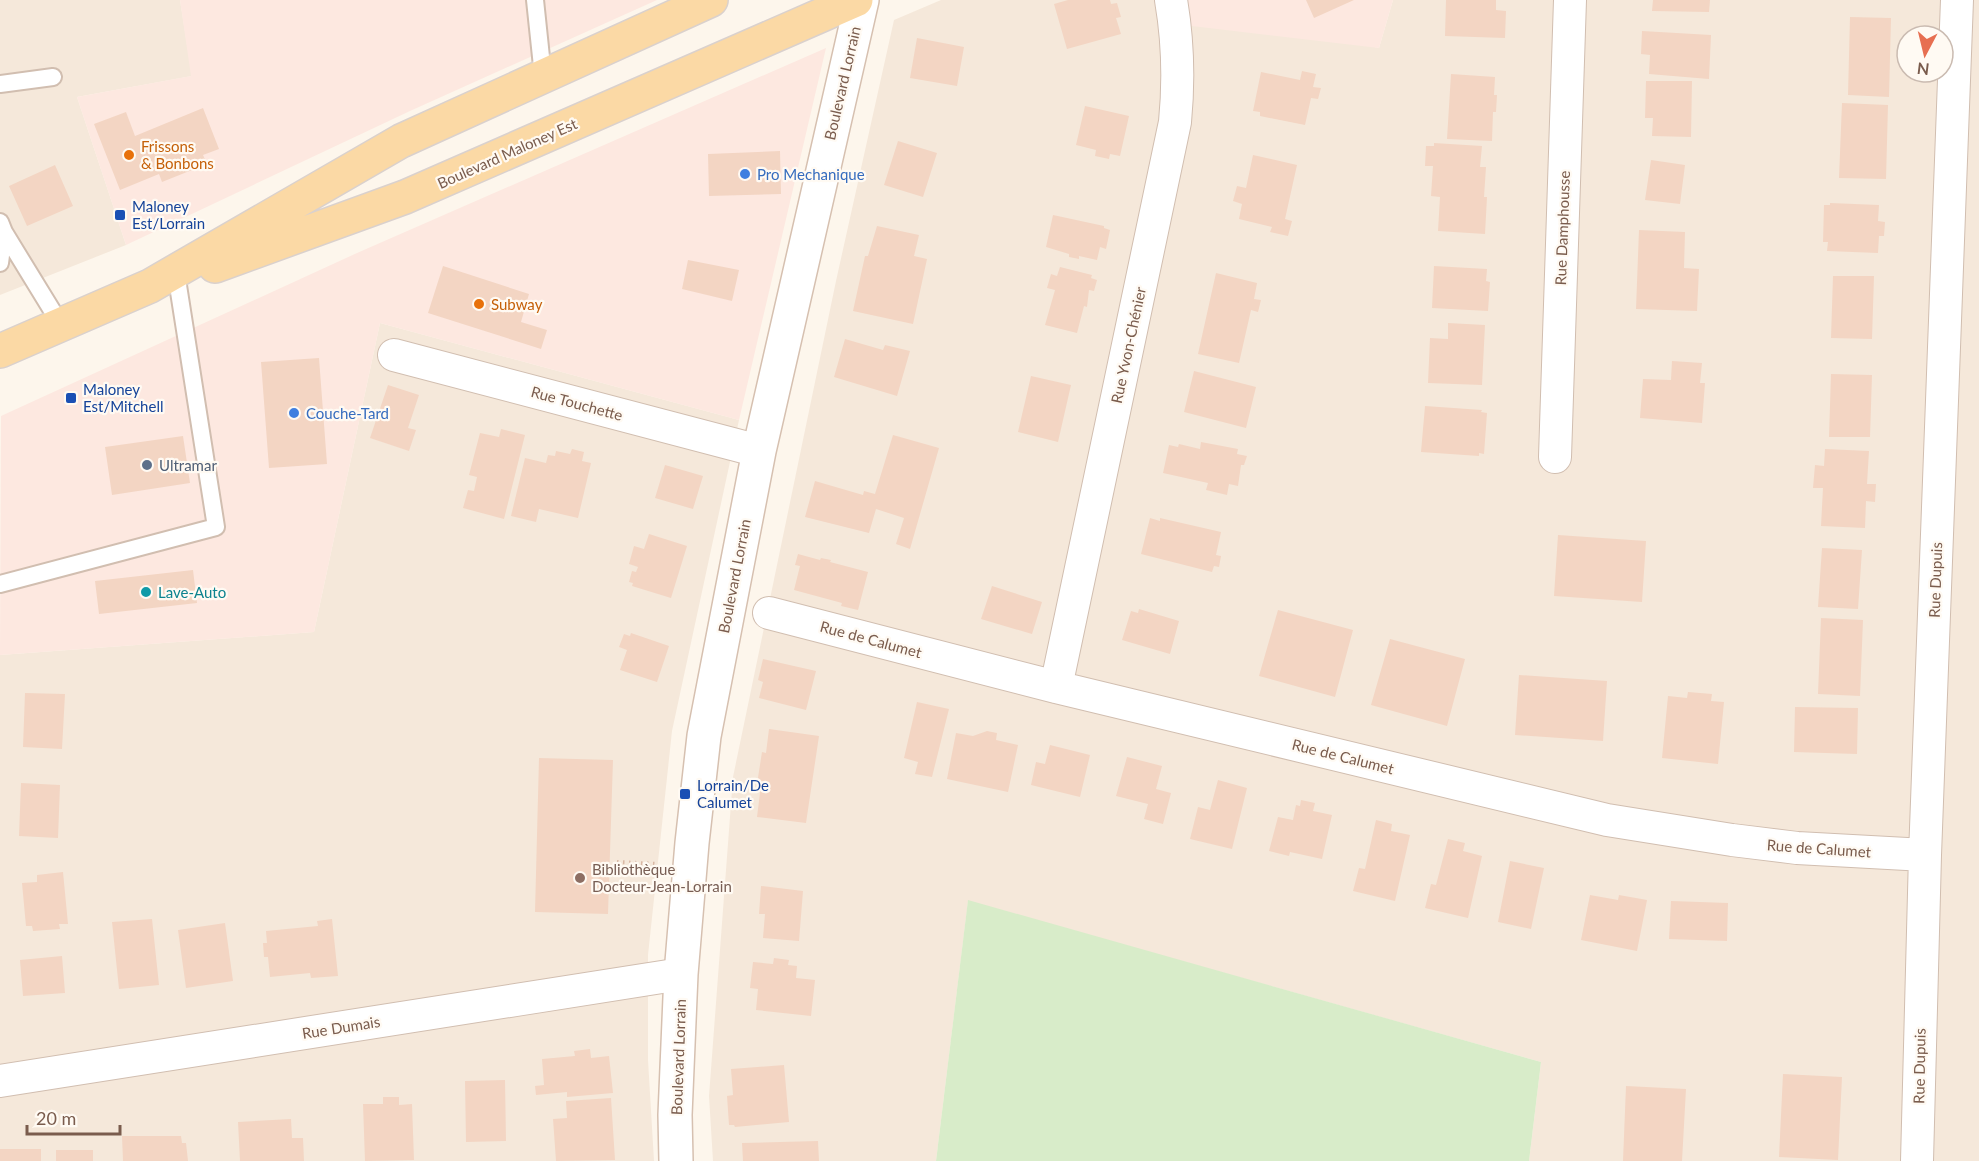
<svg xmlns="http://www.w3.org/2000/svg" width="1979" height="1161" viewBox="0 0 1979 1161" font-family="Lato,sans-serif">
	<style>
		.residential { fill: #f5e8da; fill-rule: evenodd }
		.commercial { fill: #fde8e0 }
		.green { fill: #d8ecc9 }
		.building { fill: #f3d5c3 }
		.lines { fill: none; stroke-linecap: round; stroke-linejoin: round }
		.lane-casing { stroke: #d1beb0; stroke-width: 20 }
		.street-casing { stroke: #d1beb0; stroke-width: 34 }
		.secondary-casing { stroke: #d6c0b0; stroke-width: 36 }
		.primary-casing { stroke: #dad1cd; stroke-width: 36 }
		.path { stroke: #d9b8a5; stroke-width: 4; stroke-dasharray: 1.5 4.5; stroke-linecap: butt }
		.lane { stroke: #fff; stroke-width: 16 }
		.street { stroke: #fff; stroke-width: 32 }
		.secondary { stroke: #fff; stroke-width: 33 }
		.primary { stroke: #fbd9a5; stroke-width: 33 }
		.food-dot { fill: #e8710a; stroke: #fffaf3; stroke-width: 2 }
		.shop-dot { fill: #3f7fe0; stroke: #fffaf3; stroke-width: 2 }
		.transit-dot { fill: #1a4fb4; stroke: #fffaf3; stroke-width: 2 }
		.service-dot { fill: #5c6f8a; stroke: #fffaf3; stroke-width: 2 }
		.culture-dot { fill: #0f9aa8; stroke: #fffaf3; stroke-width: 2 }
		.education-dot { fill: #8d6e63; stroke: #fffaf3; stroke-width: 2 }
		.labels { text-anchor: middle; dominant-baseline: central; stroke-width: 4.5; stroke-linejoin: round; paint-order: stroke }
		.street-label { font-size: 15px; fill: #7a5c4d; stroke: #fffaf3 }
		.food-label { font-size: 15px; fill: #c56008; stroke: #fffaf3; text-anchor: start }
		.shop-label { font-size: 15px; fill: #366cbe; stroke: #fffaf3; text-anchor: start }
		.transit-label { font-size: 15px; fill: #164399; stroke: #fffaf3; text-anchor: start }
		.service-label { font-size: 15px; fill: #4e5e75; stroke: #fffaf3; text-anchor: start }
		.culture-label { font-size: 15px; fill: #0d838f; stroke: #fffaf3; text-anchor: start }
		.education-label { font-size: 15px; fill: #785e54; stroke: #fffaf3; text-anchor: start }
	</style>
	<rect width="100%" height="100%" fill="#fdf6ec"/>
	<path class="residential" d="M 0,0 L 180,0 L 192,76 L 77,97 L 126,245 L 0,295 Z
		M 941,0 L 1169,0 L 1379,48 L 1393,0 L 1979,0 L 1979,1161 L 1529,1161 L 1541,1062 L 968,901 L 936,1161 L 713,1161 L 709,1096 L 733,777 L 836,281 L 894,20 ZM 1907,36 L 1943,36 L 1943,72 L 1907,72 Z
		M 380,323 L 739,420 L 672,731 L 648,955 L 648,1060 L 654,1161 L 0,1161 L 0,655 L 314,632 Z"/>
	<path class="commercial" d="M 180,0 L 657,0 L 410,111 L 126,245 L 77,97 L 191,76 Z
		M 1169,0 L 1393,0 L 1379,48 L 1175,24 Z
		M 826,48 L 739,420 L 380,323 L 314,632 L 0,655 L 1,416 L 357,253 Z"/>
	<path class="green" d="M 968,900 L 1541,1062 L 1529,1161 L 936,1161 Z"/>
	<path class="building" d="M 1068,0 L 1110,0 L 1111,4 L 1117,3 L 1121,17 L 1116,18 L 1121,34 L 1067,49 L 1054,4 Z
		M 1306,0 L 1354,0 L 1314,18 Z
		M 1446,0 L 1496,0 L 1496,10 L 1506,11 L 1505,38 L 1445,36 Z
		M 1653,0 L 1710,0 L 1709,12 L 1652,11 Z
		M 1850,17 L 1891,18 L 1889,97 L 1848,95 Z
		M 1642,31 L 1711,35 L 1709,79 L 1649,74 L 1650,55 L 1641,54 Z
		M 917,38 L 964,47 L 957,86 L 910,78 Z
		M 1302,71 L 1316,74 L 1313,87 L 1321,88 L 1318,99 L 1311,98 L 1305,125 L 1260,116 L 1260,112 L 1253,111 L 1261,72 L 1300,80 Z
		M 1451,74 L 1495,77 L 1494,95 L 1497,95 L 1496,112 L 1493,112 L 1492,141 L 1447,139 Z
		M 1646,81 L 1692,81 L 1691,137 L 1652,136 L 1653,118 L 1645,118 Z
		M 1842,103 L 1888,105 L 1886,179 L 1839,178 Z
		M 1085,106 L 1129,116 L 1120,156 L 1110,154 L 1109,159 L 1095,156 L 1096,150 L 1076,145 Z
		M 203,108 L 219,149 L 203,155 L 207,164 L 162,182 L 159,174 L 120,190 L 94,124 L 126,112 L 135,136 Z
		M 898,141 L 937,153 L 923,197 L 884,185 Z
		M 1434,143 L 1482,146 L 1480,167 L 1486,167 L 1484,197 L 1487,197 L 1485,234 L 1438,231 L 1440,197 L 1431,196 L 1433,166 L 1425,166 L 1426,146 L 1434,146 Z
		M 780,151 L 781,194 L 709,196 L 708,154 Z
		M 1253,155 L 1297,165 L 1285,219 L 1292,221 L 1288,236 L 1270,232 L 1272,227 L 1239,219 L 1242,204 L 1233,201 L 1237,186 L 1246,188 Z
		M 1651,160 L 1685,165 L 1680,204 L 1645,200 Z
		M 55,165 L 73,206 L 27,226 L 9,186 Z
		M 1830,203 L 1879,205 L 1878,221 L 1885,222 L 1884,236 L 1879,236 L 1878,253 L 1827,251 L 1828,242 L 1823,242 L 1824,205 L 1830,205 Z
		M 1053,215 L 1104,226 L 1104,228 L 1110,230 L 1106,249 L 1100,247 L 1097,260 L 1079,256 L 1079,259 L 1069,257 L 1069,254 L 1046,247 Z
		M 877,226 L 919,235 L 914,256 L 927,259 L 913,324 L 853,311 L 865,256 L 868,256 Z
		M 1639,230 L 1685,232 L 1684,268 L 1699,269 L 1697,311 L 1636,309 Z
		M 688,260 L 739,270 L 732,301 L 682,289 Z
		M 443,266 L 529,294 L 521,322 L 547,330 L 541,349 L 428,313 Z
		M 1434,266 L 1487,269 L 1486,281 L 1490,282 L 1488,311 L 1432,308 Z
		M 1060,267 L 1092,275 L 1091,278 L 1097,280 L 1094,291 L 1089,290 L 1087,307 L 1084,306 L 1077,333 L 1045,325 L 1055,290 L 1047,288 L 1051,274 L 1057,276 Z
		M 1216,273 L 1257,283 L 1254,299 L 1261,300 L 1258,312 L 1251,310 L 1239,363 L 1198,354 Z
		M 1833,276 L 1874,276 L 1872,339 L 1831,338 Z
		M 1448,323 L 1485,325 L 1482,385 L 1428,383 L 1430,338 L 1448,339 Z
		M 845,339 L 883,350 L 885,345 L 910,351 L 897,396 L 834,377 Z
		M 319,358 L 327,464 L 269,468 L 261,362 Z
		M 1672,361 L 1702,363 L 1700,383 L 1705,383 L 1702,423 L 1640,418 L 1643,379 L 1671,380 Z
		M 1194,371 L 1256,387 L 1246,428 L 1184,412 Z
		M 1831,374 L 1872,375 L 1870,437 L 1829,437 Z
		M 1031,376 L 1071,385 L 1058,442 L 1018,432 Z
		M 388,385 L 419,395 L 408,428 L 416,430 L 409,451 L 370,438 Z
		M 1425,406 L 1482,410 L 1481,412 L 1487,413 L 1484,454 L 1479,453 L 1479,456 L 1421,452 Z
		M 501,429 L 525,435 L 504,519 L 463,508 L 468,490 L 474,491 L 477,477 L 469,475 L 480,433 L 499,437 Z
		M 893,435 L 939,448 L 910,549 L 896,544 L 904,518 L 876,509 L 869,533 L 805,517 L 815,481 L 863,495 L 864,491 L 875,494 Z
		M 183,436 L 190,483 L 112,495 L 105,447 Z
		M 1201,442 L 1238,449 L 1237,454 L 1247,456 L 1244,465 L 1241,465 L 1238,486 L 1229,484 L 1227,495 L 1206,490 L 1208,483 L 1163,473 L 1169,445 L 1178,447 L 1179,444 L 1200,449 Z
		M 572,449 L 584,452 L 582,461 L 591,463 L 578,518 L 539,509 L 536,522 L 511,516 L 525,458 L 546,463 L 548,455 L 555,456 L 556,451 L 570,454 Z
		M 1825,449 L 1869,451 L 1867,484 L 1876,484 L 1875,502 L 1866,501 L 1865,528 L 1821,526 L 1823,488 L 1813,488 L 1815,465 L 1824,466 Z
		M 665,465 L 703,476 L 693,509 L 655,498 Z
		M 1150,518 L 1160,521 L 1160,518 L 1221,532 L 1216,555 L 1221,556 L 1219,567 L 1214,566 L 1212,572 L 1141,554 Z
		M 649,534 L 687,546 L 671,598 L 632,586 L 633,583 L 629,582 L 632,571 L 636,572 L 638,567 L 629,564 L 634,546 L 644,549 Z
		M 1558,535 L 1646,541 L 1642,602 L 1554,596 Z
		M 1822,548 L 1862,550 L 1858,609 L 1818,607 Z
		M 798,554 L 820,560 L 821,558 L 831,560 L 830,562 L 868,572 L 858,610 L 841,606 L 842,603 L 794,590 L 800,566 L 795,565 Z
		M 193,570 L 197,603 L 99,614 L 95,581 Z
		M 992,586 L 1042,602 L 1032,634 L 981,619 Z
		M 1139,609 L 1179,621 L 1170,654 L 1122,640 L 1131,611 L 1138,613 Z
		M 1278,610 L 1353,630 L 1335,697 L 1259,676 Z
		M 1821,618 L 1863,620 L 1860,696 L 1818,694 Z
		M 631,633 L 669,646 L 657,682 L 620,670 L 627,650 L 619,647 L 624,634 L 630,636 Z
		M 1390,639 L 1465,659 L 1447,726 L 1371,705 Z
		M 763,659 L 816,671 L 806,710 L 759,698 L 763,682 L 758,680 Z
		M 1519,675 L 1607,681 L 1603,741 L 1515,735 Z
		M 1688,692 L 1712,694 L 1711,701 L 1724,702 L 1718,764 L 1662,758 L 1668,696 L 1687,698 Z
		M 25,693 L 65,694 L 62,749 L 23,747 Z
		M 917,702 L 949,709 L 932,777 L 915,774 L 918,762 L 904,758 Z
		M 1795,707 L 1858,708 L 1857,754 L 1794,752 Z
		M 769,729 L 819,736 L 806,823 L 757,817 L 761,785 L 757,784 L 762,752 L 766,753 Z
		M 987,731 L 997,733 L 996,740 L 1018,745 L 1008,792 L 947,779 L 956,733 L 973,736 Z
		M 1050,745 L 1090,755 L 1080,797 L 1031,785 L 1036,762 L 1045,764 Z
		M 1127,757 L 1162,766 L 1156,789 L 1171,793 L 1163,824 L 1144,819 L 1148,804 L 1116,796 Z
		M 539,758 L 613,760 L 608,914 L 535,912 Z
		M 1218,780 L 1247,788 L 1232,849 L 1190,839 L 1198,807 L 1210,810 Z
		M 21,783 L 60,785 L 58,838 L 19,836 Z
		M 1301,800 L 1315,803 L 1313,811 L 1332,815 L 1322,859 L 1290,852 L 1289,856 L 1269,851 L 1278,817 L 1293,820 L 1296,805 L 1300,806 Z
		M 1376,820 L 1392,824 L 1391,831 L 1410,835 L 1395,901 L 1353,891 L 1359,868 L 1365,869 Z
		M 1448,839 L 1465,843 L 1463,851 L 1482,856 L 1468,918 L 1425,908 L 1431,884 L 1436,885 Z
		M 1510,861 L 1544,868 L 1531,929 L 1498,922 Z
		M 63,872 L 68,924 L 59,924 L 60,929 L 33,931 L 32,926 L 26,926 L 22,883 L 37,882 L 37,875 Z
		M 761,886 L 803,891 L 799,941 L 763,938 L 765,914 L 759,914 Z
		M 1590,895 L 1618,900 L 1619,895 L 1647,900 L 1637,951 L 1581,940 Z
		M 1671,901 L 1728,903 L 1727,941 L 1669,939 Z
		M 152,919 L 159,985 L 119,989 L 112,922 Z
		M 332,919 L 338,976 L 311,978 L 310,973 L 270,977 L 268,957 L 264,957 L 263,943 L 267,943 L 266,931 L 318,926 L 317,921 Z
		M 225,923 L 233,981 L 186,988 L 178,930 Z
		M 62,956 L 65,993 L 23,996 L 20,960 Z
		M 774,958 L 789,960 L 788,965 L 797,966 L 796,978 L 815,980 L 811,1016 L 756,1010 L 758,989 L 750,988 L 753,962 L 773,964 Z
		M 590,1049 L 591,1058 L 609,1056 L 613,1093 L 567,1097 L 567,1092 L 536,1095 L 535,1086 L 544,1085 L 542,1059 L 575,1056 L 574,1051 Z
		M 784,1065 L 789,1122 L 735,1127 L 734,1125 L 729,1125 L 727,1096 L 733,1095 L 731,1069 Z
		M 1783,1074 L 1842,1077 L 1838,1160 L 1779,1157 Z
		M 505,1080 L 506,1141 L 466,1142 L 465,1081 Z
		M 1626,1086 L 1686,1089 L 1682,1161 L 1623,1161 Z
		M 383,1097 L 399,1097 L 399,1105 L 412,1104 L 414,1160 L 365,1161 L 363,1104 L 383,1104 Z
		M 611,1098 L 615,1160 L 556,1161 L 553,1119 L 567,1118 L 566,1101 Z
		M 291,1119 L 292,1138 L 303,1138 L 304,1161 L 240,1161 L 238,1122 Z
		M 122,1136 L 181,1136 L 182,1143 L 186,1143 L 188,1161 L 123,1161 Z
		M 818,1141 L 819,1161 L 743,1161 L 742,1143 Z
		M 0,1149 L 41,1149 L 41,1161 L 0,1161 Z
		M 56,1150 L 93,1150 L 93,1161 L 56,1161 Z"/>
	<g class="lines">
		<g class="lane-casing">
			<path id="lane" d="M 535,0 L 543,76
				M 0,84 L 53,77
				M 0,222 L 4,232 L 61,325
				M 0,263 L 4,232
				M 0,584 L 216,527 L 177,279"/>
		</g>
		<g class="street-casing">
			<path id="street" d="M 394,355 L 759,451
				M 1555,457 L 1570,0
				M 769,613 L 1056,687 L 1607,820 L 1732,840 L 1797,848 L 1925,855
				M 1056,687 L 1175,122 C 1179,81 1178,41 1171,0
				M 0,1081 L 681,974
				M 1917,1161 L 1925,855 L 1957,0"/>
		</g>
		<g class="secondary-casing">
			<path id="secondary" d="M 676,1161 L 675,1115 L 681,974 L 692,843 L 704,736 L 759,451 L 862,0"/>
		</g>
		<g class="primary-casing">
			<path id="primary" d="M 215,266 L 405,197 L 856,0
				M 0,351 L 150,286 L 401,141 L 711,0"/>
		</g>
		<path class="path" d="M 617,862 L 659,864"/>
		<use href="#lane" class="lane"/>
		<use href="#street" class="street"/>
		<use href="#secondary" class="secondary"/>
		<use href="#primary" class="primary"/>
	</g>
	<g class="food-dot">
		<circle cx="129" cy="155" r="6"/>
		<circle cx="479" cy="304" r="6"/>
	</g>
	<g class="shop-dot">
		<circle cx="745" cy="174" r="6"/>
		<circle cx="294" cy="413" r="6"/>
	</g>
	<g class="transit-dot">
		<rect x="114" y="209" width="12" height="12" rx="3"/>
		<rect x="65" y="392" width="12" height="12" rx="3"/>
		<rect x="679" y="788" width="12" height="12" rx="3"/>
	</g>
	<circle class="service-dot" cx="147" cy="465" r="6"/>
	<circle class="culture-dot" cx="146" cy="592" r="6"/>
	<circle class="education-dot" cx="580" cy="878" r="6"/>
	<g class="labels">
		<g class="street-label">
			<text transform="translate(842 83) rotate(-77)">Boulevard Lorrain</text>
			<text transform="translate(507 153) rotate(-24)">Boulevard Maloney Est</text>
			<text transform="translate(1562 228) rotate(-88)">Rue Damphousse</text>
			<text transform="translate(1128 345) rotate(-78)">Rue Yvon-Chénier</text>
			<text transform="translate(577 403) rotate(15)">Rue Touchette</text>
			<text transform="translate(734 576) rotate(-79)">Boulevard Lorrain</text>
			<text transform="translate(1935 580) rotate(-88)">Rue Dupuis</text>
			<text transform="translate(871 639) rotate(15)">Rue de Calumet</text>
			<text transform="translate(1343 756) rotate(14)">Rue de Calumet</text>
			<text transform="translate(1819 848) rotate(4)">Rue de Calumet</text>
			<text transform="translate(341 1027) rotate(-9)">Rue Dumais</text>
			<text transform="translate(678 1057) rotate(-88)">Boulevard Lorrain</text>
			<text transform="translate(1919 1066) rotate(-89)">Rue Dupuis</text>
		</g>
		<g class="food-label">
			<text x="141" y="146">Frissons<tspan x="141" dy="17">&amp; Bonbons</tspan></text>
			<text x="491" y="304">Subway</text>
		</g>
		<g class="shop-label">
			<text x="757" y="174">Pro Mechanique</text>
			<text x="306" y="413">Couche-Tard</text>
		</g>
		<g class="transit-label">
			<text x="132" y="206">Maloney<tspan x="132" dy="17">Est/Lorrain</tspan></text>
			<text x="83" y="389">Maloney<tspan x="83" dy="17">Est/Mitchell</tspan></text>
			<text x="697" y="785">Lorrain/De<tspan x="697" dy="17">Calumet</tspan></text>
		</g>
		<g class="service-label">
			<text x="159" y="465">Ultramar</text>
		</g>
		<g class="culture-label">
			<text x="158" y="592">Lave-Auto</text>
		</g>
		<g class="education-label">
			<text x="592" y="869">Bibliothèque<tspan x="592" dy="17">Docteur-Jean-Lorrain</tspan></text>
		</g>
	</g>
	<g transform="translate(1925 54) rotate(187)"><circle r="28" fill="#fffaf3" stroke="#cabbb1" stroke-width="1.5"/>
	<path d="M0-4.5L10 22L0 15L-10 22Z" fill="#e76f51"/>
	<text y="-9" font-size="16" font-weight="bold" text-anchor="middle" fill="#7a5c4d">N</text>
	</g>
	<path d="M27 1125v9h93v-9" fill="none" stroke="#7a5c4d" stroke-width="3"/>
	<text x="36" y="1125" font-size="18" fill="#7a5c4d" stroke="#fffaf3" stroke-width="4.5" paint-order="stroke">20 m</text>
</svg>
